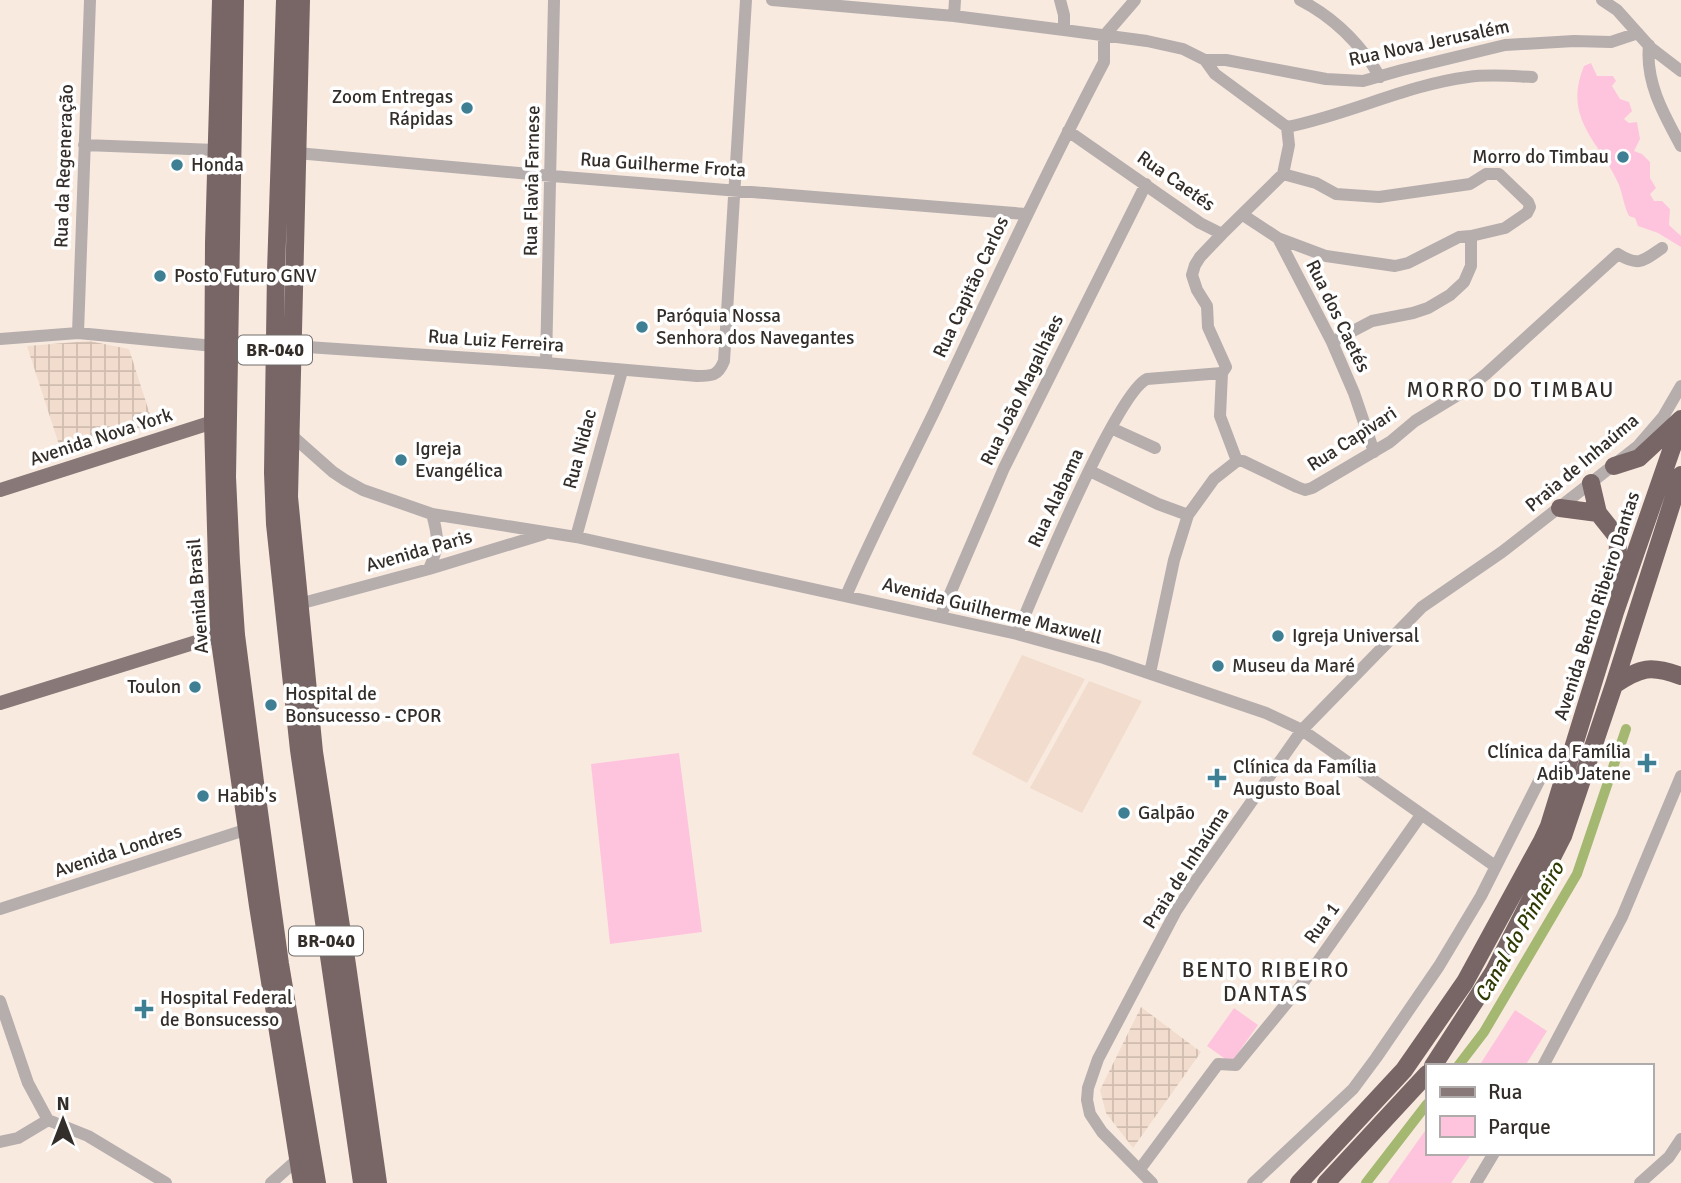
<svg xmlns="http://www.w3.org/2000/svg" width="1681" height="1183" viewBox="0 0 1681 1183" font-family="Signika,sans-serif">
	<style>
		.built { fill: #f2dccd }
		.industrial { fill: url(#industrial-grid) }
		.green { fill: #fec4dd }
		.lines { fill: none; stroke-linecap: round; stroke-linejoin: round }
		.canal { stroke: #a4b871; stroke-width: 10 }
		.minor { stroke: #b6aead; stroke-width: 12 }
		.major { stroke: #887978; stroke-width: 14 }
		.highway { stroke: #776665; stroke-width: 18 }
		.poi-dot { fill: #3f7f93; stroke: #fff; stroke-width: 2.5 }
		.labels { text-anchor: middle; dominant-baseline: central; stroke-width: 7; stroke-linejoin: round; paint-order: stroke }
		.shield { fill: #fff; stroke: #716d6a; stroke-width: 2 }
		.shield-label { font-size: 18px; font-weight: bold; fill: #342e2a }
		.street-label { font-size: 19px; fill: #342e2a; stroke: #fff }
		.poi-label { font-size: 19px; fill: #342e2a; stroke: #fff; text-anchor: start }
		.neighbourhood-label { font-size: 21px; letter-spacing: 2px; fill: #342e2a; stroke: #fff }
		.water-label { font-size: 21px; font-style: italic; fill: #2e3a02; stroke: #fff }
	</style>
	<defs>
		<pattern id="industrial-grid" width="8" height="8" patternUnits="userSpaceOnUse" patternTransform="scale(1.75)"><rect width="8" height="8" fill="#f2dccd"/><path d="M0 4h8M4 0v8" fill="none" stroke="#d0bdb0"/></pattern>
	</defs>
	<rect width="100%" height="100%" fill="#f9eae0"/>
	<path class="built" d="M 1022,655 L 1085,679 L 1027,783 L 972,754 Z
		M 1089,681 L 1142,701 L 1082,813 L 1030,788 Z"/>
	<path class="industrial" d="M 89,341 L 129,349 L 153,424 L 62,454 L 27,346 Z
		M 1141,1007 L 1201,1052 L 1133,1148 L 1106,1113 L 1100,1090 Z"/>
	<path class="green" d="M 1591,63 L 1597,76 L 1613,76 L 1616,81 L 1612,86 L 1620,99 L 1629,102 L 1632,111 L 1624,119 L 1629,123 L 1637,122 L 1640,139 L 1634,151 L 1642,154 L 1650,162 L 1650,178 L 1656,188 L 1650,194 L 1654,201 L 1662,201 L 1670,209 L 1669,225 L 1681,236 L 1681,247 L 1658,233 L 1638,226 L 1635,218 L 1629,216 C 1624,206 1623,196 1619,185 C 1600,141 1562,120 1584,66 Z
		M 679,753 L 702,932 L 610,944 L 591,764 Z
		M 1234,1008 L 1258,1025 L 1231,1063 L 1207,1046 Z
		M 1515,1010 L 1547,1031 L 1525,1066 L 1479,1066 Z
		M 1427,1128 L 1427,1153 L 1472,1153 L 1451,1183 L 1388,1183 Z"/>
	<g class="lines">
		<path class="canal" d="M 1458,1066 L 1484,1032 L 1577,874 L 1626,729
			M 1366,1183 L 1427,1104"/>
		<path class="minor" d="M 772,0 L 954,16 L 1064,30 L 1147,41 L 1183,49 L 1205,60 L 1226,60 L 1326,79 L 1363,81 L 1402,70 L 1505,45 L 1574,41 L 1611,42 L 1638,33
			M 1060,0 L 1064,15 L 1064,30
			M 1300,0 C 1335,18 1360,43 1380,77
			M 1602,0 L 1617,10 L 1651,48 L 1681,71
			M 954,16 L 955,0
			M 1649,45 C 1645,82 1664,115 1681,146
			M 1205,60 L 1215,74 L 1287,127
			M 1287,127 C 1348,115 1406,85 1468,77 C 1489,74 1511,76 1532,77
			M 1068,131 L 1200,223 L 1222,234 L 1283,174 L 1289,145 L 1287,127
			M 84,145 L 216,150
			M 297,153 L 552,176 L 1026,214
			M 1243,215 L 1278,238 L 1332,342 L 1354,393 L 1374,452
			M 1222,234 L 1200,257 L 1195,265 L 1192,275 L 1197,290 L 1207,306 L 1208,327 L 1226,367 L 1222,373 L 1220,416 L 1237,461
			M 1278,238 L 1326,256 L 1395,266 L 1408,263 L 1459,237 L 1471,236 L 1505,228 L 1527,213 L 1530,207 L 1528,202 L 1499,174 L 1486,174 L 1470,184 L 1379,197 L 1336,194 L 1316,183 L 1283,174
			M 78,333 L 90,0
			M 0,339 L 78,333 L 214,346
			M 1332,342 L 1372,321 L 1413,313 L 1428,308 L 1450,295 L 1464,282 L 1471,266 L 1471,236
			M 292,346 L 546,363 L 697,376 C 712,376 718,376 724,361 L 746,0
			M 546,363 L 554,0
			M 1111,428 L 1155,448
			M 289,433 L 333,472 L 345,480 L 363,490 L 432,514 L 576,537 L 1017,634 L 1104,658 L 1266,713 L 1302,730 L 1495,866
			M 1090,471 L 1158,504 L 1188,515
			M 576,537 L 622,371
			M 429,569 C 439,547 439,538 432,514
			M 846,596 C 873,533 905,472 935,410 C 990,293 1044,176 1104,62 L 1104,36 L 1135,0
			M 299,604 L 429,569 L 544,534
			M 940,617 L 1004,468 L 1146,184
			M 1017,634 C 1034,593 1116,393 1147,379 L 1222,373
			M 1150,673 L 1174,560 L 1188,515 L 1214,479 L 1237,461 L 1243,461 L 1297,487 L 1305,490 L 1312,488 L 1390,442 L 1415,421 L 1466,390 L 1486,374 L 1618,254 C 1639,267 1643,261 1662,248
			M 0,909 L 248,829
			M 0,1001 L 28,1083 L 48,1120
			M 1543,1066 L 1622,917 L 1681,776
			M 48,1120 L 88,1136 L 166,1183
			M 0,1142 L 18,1138 L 48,1120
			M 1140,1169 L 1218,1064 L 1236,1065 L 1300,987 L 1421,815
			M 271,1183 L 298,1159
			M 1152,1183 L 1102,1132 L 1090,1114 L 1087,1100 L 1088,1088 L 1098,1059 L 1176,911 L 1195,882 L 1302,730 L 1422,607 L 1502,552 L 1638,446 L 1663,417 L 1681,386
			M 1253,1183 L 1353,1089 L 1376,1058 L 1439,966 L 1481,896 L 1542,775
			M 1476,1183 L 1494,1153
			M 1640,1183 L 1669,1157 L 1681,1139"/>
		<path class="major" d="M 0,490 L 213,422
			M 0,703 L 219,635"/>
		<path class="highway" d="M 221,0 L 214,243 L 213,422 L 219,635 L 258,906 L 302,1183
			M 235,0 L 227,477 L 231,562 L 236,635 L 256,790 L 280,964 L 317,1183
			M 285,0 L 276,271 L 273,473 L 275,524 L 299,750 L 362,1183
			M 301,0 L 289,497 L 314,752 L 347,965 L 378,1183
			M 1614,466 L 1639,458 L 1681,419
			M 1591,483 L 1598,513 L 1618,538 L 1617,588
			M 1560,508 L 1598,513
			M 1614,685 C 1641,667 1651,665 1681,676
			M 1433,1066 L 1493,973 L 1563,836 L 1614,685 L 1681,475
			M 1299,1183 L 1404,1070 L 1465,982 L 1542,841 L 1549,826 L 1615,612 L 1681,422
			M 1326,1183 L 1427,1074"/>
	</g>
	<g class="poi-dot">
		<circle cx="467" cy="108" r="7"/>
		<circle cx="1623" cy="157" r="7"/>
		<circle cx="177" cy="165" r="7"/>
		<circle cx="160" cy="276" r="7"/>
		<circle cx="642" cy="327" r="7"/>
		<circle cx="401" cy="460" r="7"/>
		<circle cx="1278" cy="636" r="7"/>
		<circle cx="1218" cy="666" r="7"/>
		<circle cx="195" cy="687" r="7"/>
		<circle cx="271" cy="705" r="7"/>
		<path d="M1643.5 752.5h7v7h7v7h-7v7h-7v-7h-7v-7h7z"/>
		<path d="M1213.5 767.5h7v7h7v7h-7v7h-7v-7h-7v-7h7z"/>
		<circle cx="203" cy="796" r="7"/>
		<circle cx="1124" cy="813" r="7"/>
		<path d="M140.5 998.5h7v7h7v7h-7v7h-7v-7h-7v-7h7z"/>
	</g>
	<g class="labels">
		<g class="shield">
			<rect x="238" y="335.5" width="74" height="29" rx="5"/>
			<rect x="289" y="926.5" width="74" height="29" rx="5"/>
		</g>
		<g class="shield-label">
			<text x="275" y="350">BR-040</text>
			<text x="326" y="941">BR-040</text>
		</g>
		<g class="street-label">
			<text transform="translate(1429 43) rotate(-12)">Rua Nova Jerusalém</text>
			<text transform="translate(663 165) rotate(4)">Rua Guilherme Frota</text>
			<text transform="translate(64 166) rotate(-88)">Rua da Regeneração</text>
			<text transform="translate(532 181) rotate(-89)">Rua Flavia Farnese</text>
			<text transform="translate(1176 181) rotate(35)">Rua Caetés</text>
			<text transform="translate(971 287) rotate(-65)">Rua Capitão Carlos</text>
			<text transform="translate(1338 316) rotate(64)">Rua dos Caetés</text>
			<text transform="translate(496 341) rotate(4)">Rua Luiz Ferreira</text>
			<text transform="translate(1022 390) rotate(-64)">Rua João Magalhães</text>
			<text transform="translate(101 437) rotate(-18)">Avenida Nova York</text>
			<text transform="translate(1352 439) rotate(-33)">Rua Capivari</text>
			<text transform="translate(580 449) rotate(-75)">Rua Nidac</text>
			<text transform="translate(1582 463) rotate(-40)">Praia de Inhaúma</text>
			<text transform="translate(1056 498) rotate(-65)">Rua Alabama</text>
			<text transform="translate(419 551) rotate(-16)">Avenida Paris</text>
			<text transform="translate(198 596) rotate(-94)">Avenida Brasil</text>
			<text transform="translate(1597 606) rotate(-72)">Avenida Bento Ribeiro Dantas</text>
			<text transform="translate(992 611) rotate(14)">Avenida Guilherme Maxwell</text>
			<text transform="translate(118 851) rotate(-18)">Avenida Londres</text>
			<text transform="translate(1186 868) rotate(-57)">Praia de Inhaúma</text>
			<text transform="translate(1322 923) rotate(-54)">Rua 1</text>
		</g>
		<g class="poi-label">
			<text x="453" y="97" text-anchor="end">Zoom Entregas<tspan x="453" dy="22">Rápidas</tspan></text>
			<text x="1609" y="157" text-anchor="end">Morro do Timbau</text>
			<text x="191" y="165">Honda</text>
			<text x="174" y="276">Posto Futuro GNV</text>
			<text x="656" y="316">Paróquia Nossa<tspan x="656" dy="22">Senhora dos Navegantes</tspan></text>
			<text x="415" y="449">Igreja<tspan x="415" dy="22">Evangélica</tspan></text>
			<text x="1292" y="636">Igreja Universal</text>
			<text x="1232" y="666">Museu da Maré</text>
			<text x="181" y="687" text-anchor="end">Toulon</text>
			<text x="285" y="694">Hospital de<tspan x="285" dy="22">Bonsucesso - CPOR</tspan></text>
			<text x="1631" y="752" text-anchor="end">Clínica da Família<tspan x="1631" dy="22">Adib Jatene</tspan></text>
			<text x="1233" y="767">Clínica da Família<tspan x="1233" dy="22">Augusto Boal</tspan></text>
			<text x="217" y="796">Habib's</text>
			<text x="1138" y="813">Galpão</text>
			<text x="160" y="998">Hospital Federal<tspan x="160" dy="22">de Bonsucesso</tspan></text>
		</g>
		<g class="neighbourhood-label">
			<text x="1511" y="390">MORRO DO TIMBAU</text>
			<text x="1266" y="970">BENTO RIBEIRO<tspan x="1266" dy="24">DANTAS</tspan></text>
		</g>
		<g class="water-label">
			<text transform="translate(1519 932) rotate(-60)">Canal do Pinheiro</text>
		</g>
	</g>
	<rect x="1426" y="1064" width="228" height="91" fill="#ffffff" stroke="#aeabaa" stroke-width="2"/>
	<rect x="1440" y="1087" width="35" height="10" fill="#887978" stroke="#aeabaa" stroke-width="2"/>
	<text x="1488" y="1099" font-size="21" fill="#342e2a">Rua</text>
	<rect x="1440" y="1116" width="35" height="21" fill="#fec4dd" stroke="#aeabaa" stroke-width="2"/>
	<text x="1488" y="1134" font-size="21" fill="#342e2a">Parque</text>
	<g transform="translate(63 1120)" stroke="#ffffff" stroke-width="5" paint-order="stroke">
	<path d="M0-5L12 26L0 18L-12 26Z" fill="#342e2a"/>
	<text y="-10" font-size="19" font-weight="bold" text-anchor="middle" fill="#342e2a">N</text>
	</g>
</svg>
